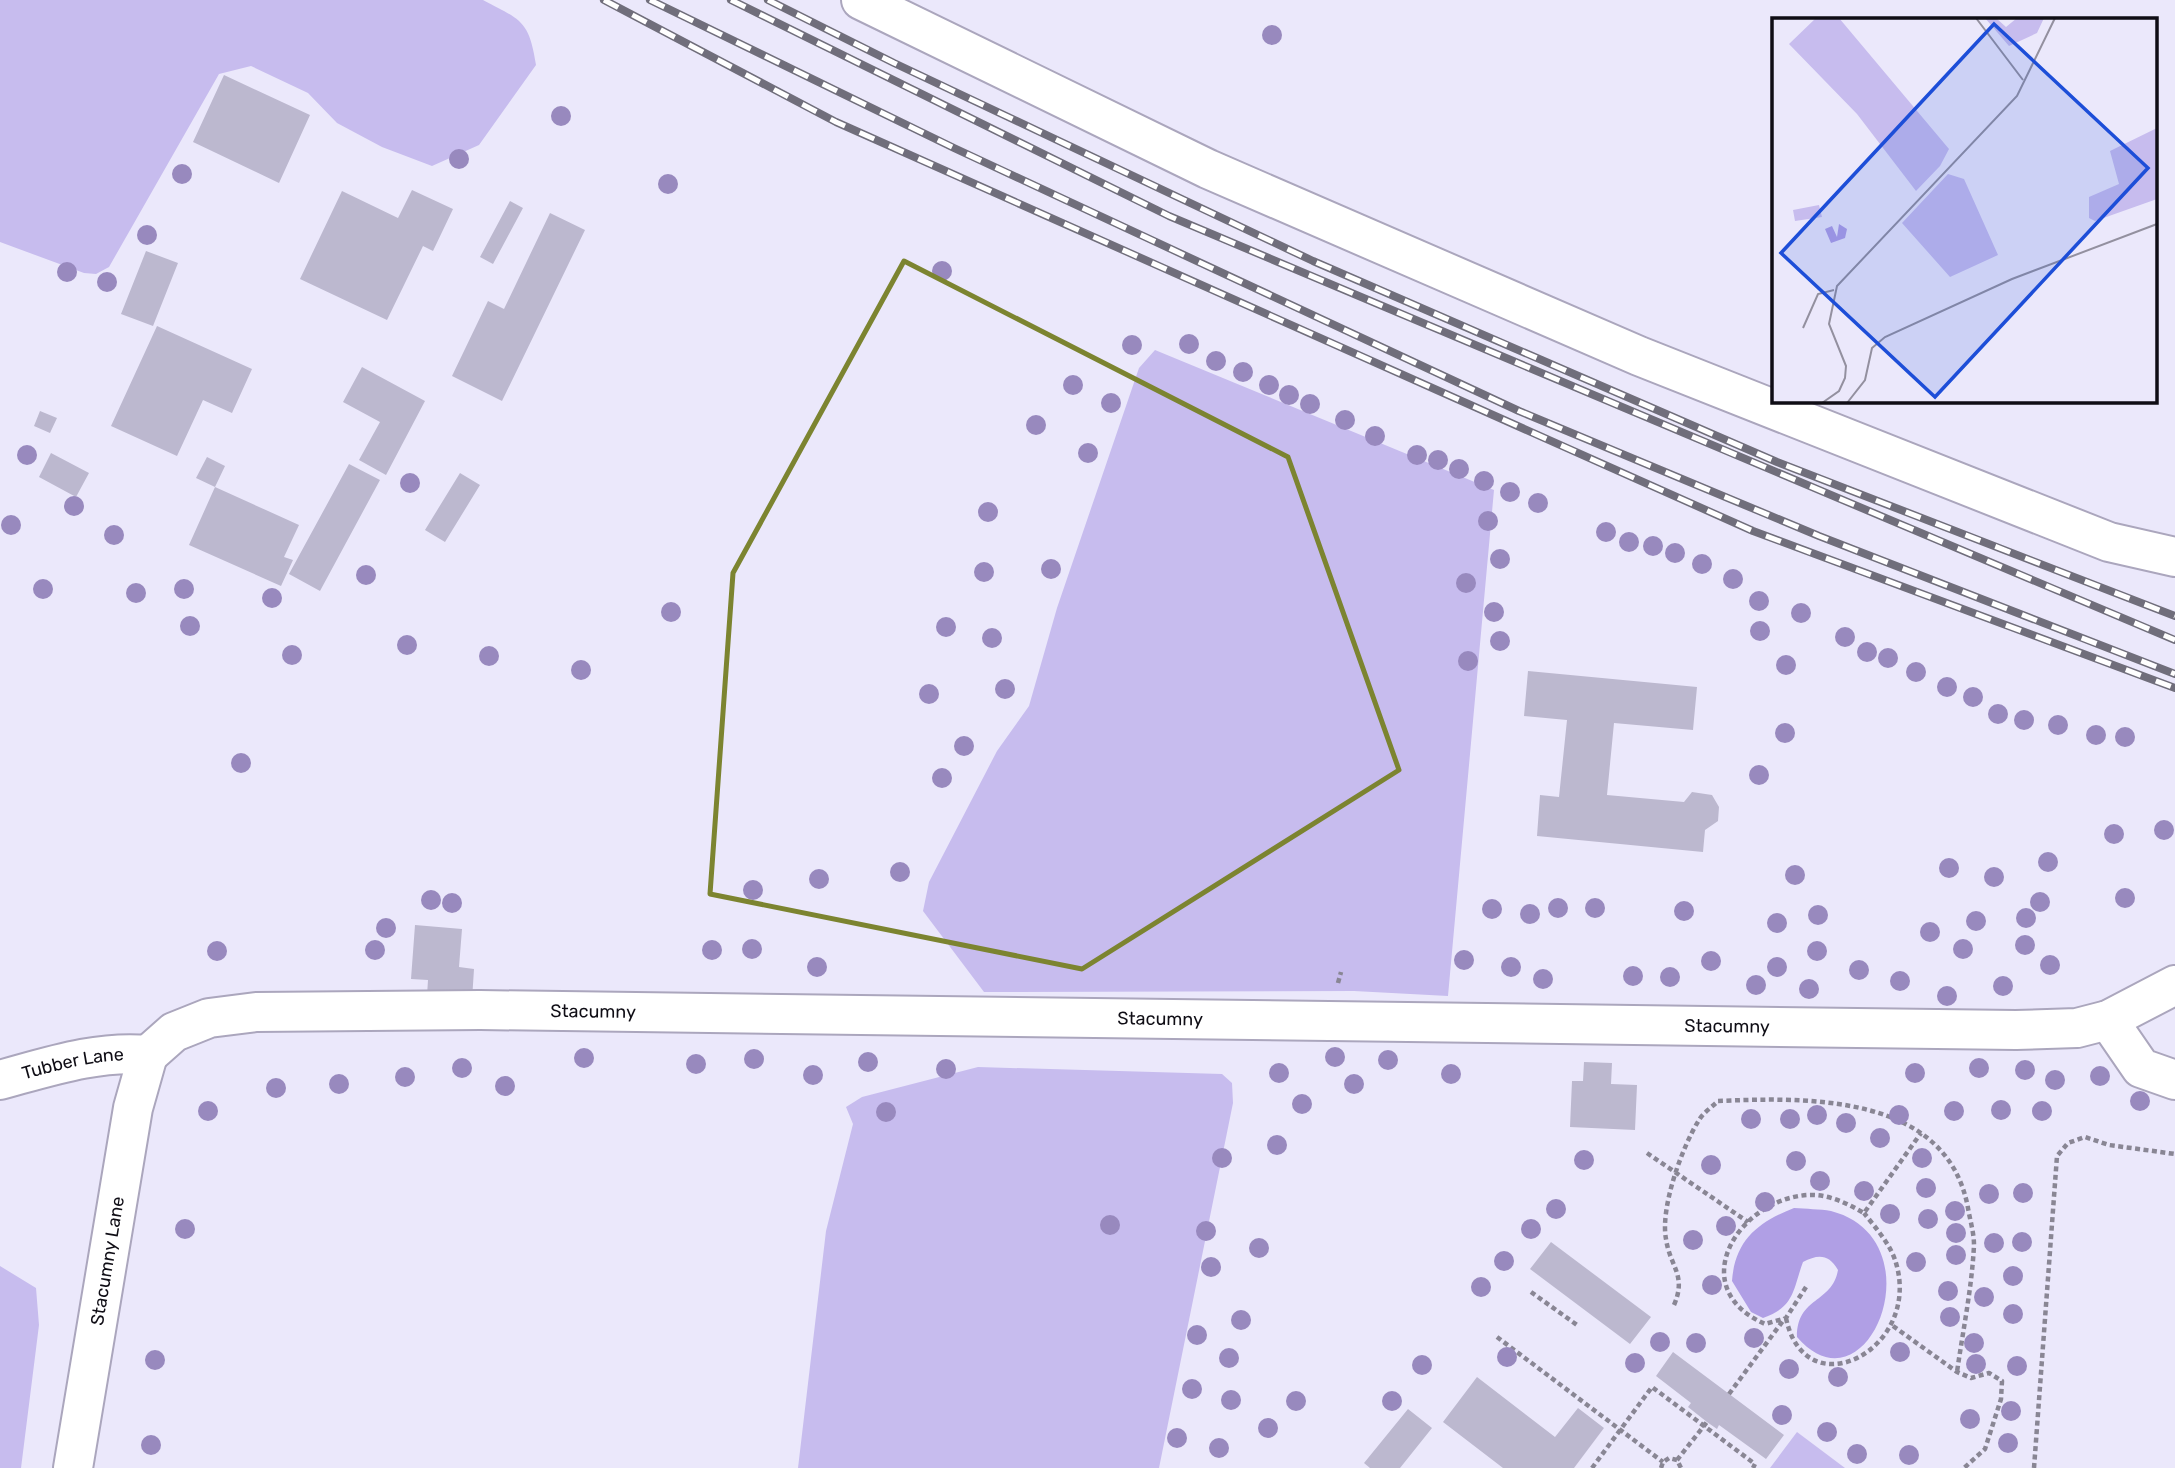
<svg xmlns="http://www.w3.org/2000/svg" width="2175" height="1468" viewBox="0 0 2175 1468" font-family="Rubik,sans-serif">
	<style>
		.green { fill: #c7bcee }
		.water { fill: #b09fe5 }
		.building { fill: #bcb8cf }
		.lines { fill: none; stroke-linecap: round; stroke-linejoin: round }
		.minor-casing { stroke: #aba6bd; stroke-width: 42 }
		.path { stroke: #898694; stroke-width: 4.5; stroke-dasharray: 5 3.5; stroke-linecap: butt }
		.minor { stroke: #fff; stroke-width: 38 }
		.rail-casing { stroke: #706e7b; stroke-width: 8 }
		.rail { stroke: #fff; stroke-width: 5; stroke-dasharray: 16; stroke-linecap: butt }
		.tree { fill: #9889be }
		.marked { fill: none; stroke: #7c8430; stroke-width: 5; stroke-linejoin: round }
		.labels { text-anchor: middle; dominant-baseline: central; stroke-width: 6; stroke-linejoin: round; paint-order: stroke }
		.street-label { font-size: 18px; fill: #0f0d15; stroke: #fff }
		.inset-road { fill: none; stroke: #93909f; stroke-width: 2 }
		.view { fill: #1d4ed8; fill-opacity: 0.15; stroke: #1d4ed8; stroke-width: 3.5 }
		.inset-edge { fill: none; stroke: #0f0d15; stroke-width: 3.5 }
	</style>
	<rect width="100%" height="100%" fill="#ebe8fb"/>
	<path class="green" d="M 0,0 L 483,0 C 520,20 529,19 536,65 L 479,145 L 432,166 L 382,147 L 337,123 L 308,93 L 251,66 L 219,74 L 109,267 L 96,274 L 84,273 L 0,242 Z
		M 1155,350 L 1494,490 L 1448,996 L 1354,991 L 984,992 L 923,911 L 929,882 L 997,751 L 1029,706 L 1057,608 L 1139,368 Z
		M 978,1067 L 1222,1074 L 1232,1083 L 1233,1103 L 1159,1468 L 798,1468 L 826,1231 L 853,1124 L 846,1107 L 862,1097 Z
		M 0,1266 L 36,1288 L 39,1325 L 21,1468 L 0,1468 Z
		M 1797,1432 L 1845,1468 L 1770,1468 Z"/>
	<path class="water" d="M 1794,1208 C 1806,1209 1820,1209 1831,1211 C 1939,1239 1868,1419 1797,1337 C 1797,1296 1832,1304 1838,1270 C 1829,1254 1818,1254 1803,1262 C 1793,1289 1795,1307 1763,1318 L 1751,1312 L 1732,1281 C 1735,1240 1758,1222 1794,1208 Z"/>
	<path class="building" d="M 224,75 L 310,115 L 279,183 L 193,142 Z
		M 412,190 L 453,209 L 433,251 L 423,246 L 387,320 L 300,279 L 342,191 L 398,218 Z
		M 510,201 L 523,208 L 493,264 L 480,257 Z
		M 550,213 L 585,230 L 502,401 L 452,376 L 488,301 L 504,309 Z
		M 146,251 L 178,263 L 153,326 L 121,314 Z
		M 157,326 L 252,369 L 232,413 L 203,400 L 177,456 L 111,426 Z
		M 362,367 L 425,401 L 386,475 L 359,460 L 380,422 L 343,402 Z
		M 40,411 L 57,418 L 50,433 L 34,426 Z
		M 51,453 L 89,473 L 76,497 L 39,477 Z
		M 207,457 L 225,466 L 215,487 L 299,525 L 284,557 L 293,560 L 281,586 L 189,545 L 215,487 L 196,478 Z
		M 349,464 L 380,480 L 320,591 L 289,574 Z
		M 460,473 L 480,485 L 445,542 L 425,530 Z
		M 1528,671 L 1697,687 L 1693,730 L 1614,723 L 1607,795 L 1684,802 L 1692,792 L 1712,795 L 1719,807 L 1718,821 L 1705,830 L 1703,852 L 1537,836 L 1540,795 L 1559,797 L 1567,720 L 1524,716 Z
		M 415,925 L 462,929 L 459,967 L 474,969 L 472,1000 L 427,996 L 428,980 L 411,979 Z
		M 1584,1062 L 1612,1063 L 1611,1084 L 1637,1085 L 1635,1130 L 1570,1127 L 1572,1081 L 1583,1081 Z
		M 1551,1242 L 1651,1317 L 1630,1344 L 1530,1269 Z
		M 1673,1352 L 1784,1435 L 1766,1459 L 1719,1425 L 1717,1429 L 1707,1422 L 1688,1407 L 1691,1403 L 1656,1376 Z
		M 1477,1377 L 1555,1437 L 1578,1408 L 1604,1428 L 1574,1468 L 1503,1468 L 1443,1422 Z
		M 1408,1409 L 1432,1428 L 1400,1468 L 1370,1468 L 1364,1463 Z"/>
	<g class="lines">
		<g class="minor-casing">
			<g id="minor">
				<path d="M 861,0 L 1208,169 L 1639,356 L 2109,542 L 2175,557"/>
				<path d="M 2108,1020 L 2141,1068 L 2175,1080"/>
				<path id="s1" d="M 148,1055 L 174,1032 L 209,1018 L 256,1012 L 480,1010 L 2016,1030 L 2077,1028 L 2108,1020 L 2175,985"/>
				<path id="s2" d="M 0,1080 C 48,1067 98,1050 148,1055"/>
				<path id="s3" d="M 73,1468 L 133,1108 L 148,1055"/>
			</g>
		</g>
		<path class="path" d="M 1338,983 L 1341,972
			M 1647,1153 L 1748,1222
			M 1806,1287 L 1786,1318 L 1765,1324 C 1683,1288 1738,1199 1808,1195 C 1829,1194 1846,1203 1864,1213 L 1921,1133
			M 1531,1292 L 1577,1325
			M 1674,1305 C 1687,1275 1670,1267 1666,1239 C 1660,1208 1682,1147 1699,1120 C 1703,1113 1712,1107 1718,1101 C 1809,1097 1947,1094 1968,1208 C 1970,1220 1974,1233 1974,1245 C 1972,1287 1963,1330 1957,1372
			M 1786,1318 C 1805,1410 1922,1350 1896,1263 C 1891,1245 1875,1227 1864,1213
			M 1893,1326 L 1957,1372 L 1971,1378 L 1989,1373 L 2002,1381 L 2001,1399 L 1985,1449 L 1964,1468
			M 1497,1337 L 1663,1462
			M 1729,1394 L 1785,1318
			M 1677,1460 L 1707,1422
			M 1592,1468 L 1652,1387 L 1755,1464 L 1753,1468
			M 1661,1468 L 1663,1462 L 1669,1458 L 1677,1460 L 1681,1468
			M 2034,1468 L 2057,1156 L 2068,1143 L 2085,1137 L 2109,1145 L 2175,1154"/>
		<use href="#minor" class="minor"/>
		<g class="rail-casing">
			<path id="rail" d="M 604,0 L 836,122 L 1753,531 L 2175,688
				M 650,0 L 954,148 L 1519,411 L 1819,536 L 2175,674
				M 731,0 L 1169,216 L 2175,640
				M 768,0 L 894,63 L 1313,261 L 1777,462 L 2175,616"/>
		</g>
		<use href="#rail" class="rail"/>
	</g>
	<g class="tree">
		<circle cx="1272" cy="35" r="10"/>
		<circle cx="561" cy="116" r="10"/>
		<circle cx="459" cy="159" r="10"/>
		<circle cx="182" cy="174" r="10"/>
		<circle cx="668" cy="184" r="10"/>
		<circle cx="147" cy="235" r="10"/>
		<circle cx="942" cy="271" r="10"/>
		<circle cx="67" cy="272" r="10"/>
		<circle cx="107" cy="282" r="10"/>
		<circle cx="1189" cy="344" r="10"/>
		<circle cx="1132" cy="345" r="10"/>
		<circle cx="1216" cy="361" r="10"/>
		<circle cx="1243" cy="372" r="10"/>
		<circle cx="1073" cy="385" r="10"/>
		<circle cx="1269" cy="385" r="10"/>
		<circle cx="1289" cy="395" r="10"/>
		<circle cx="1111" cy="403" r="10"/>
		<circle cx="1310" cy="404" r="10"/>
		<circle cx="1345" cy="420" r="10"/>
		<circle cx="1036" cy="425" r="10"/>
		<circle cx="1375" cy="436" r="10"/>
		<circle cx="1088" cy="453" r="10"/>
		<circle cx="27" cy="455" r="10"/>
		<circle cx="1417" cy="455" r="10"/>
		<circle cx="1438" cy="460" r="10"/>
		<circle cx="1459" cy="469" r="10"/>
		<circle cx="1484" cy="481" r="10"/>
		<circle cx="410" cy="483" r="10"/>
		<circle cx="1510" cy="492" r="10"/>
		<circle cx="1538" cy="503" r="10"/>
		<circle cx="74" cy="506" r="10"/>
		<circle cx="988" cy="512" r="10"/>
		<circle cx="1488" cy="521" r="10"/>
		<circle cx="11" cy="525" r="10"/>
		<circle cx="1606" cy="532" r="10"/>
		<circle cx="114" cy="535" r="10"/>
		<circle cx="1629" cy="542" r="10"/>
		<circle cx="1653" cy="546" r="10"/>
		<circle cx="1675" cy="553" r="10"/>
		<circle cx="1500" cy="559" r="10"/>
		<circle cx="1702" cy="564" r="10"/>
		<circle cx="1051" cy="569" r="10"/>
		<circle cx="984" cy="572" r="10"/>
		<circle cx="366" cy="575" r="10"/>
		<circle cx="1733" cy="579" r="10"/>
		<circle cx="1466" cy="583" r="10"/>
		<circle cx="43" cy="589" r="10"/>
		<circle cx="184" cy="589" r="10"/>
		<circle cx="136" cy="593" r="10"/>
		<circle cx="272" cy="598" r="10"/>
		<circle cx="1759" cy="601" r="10"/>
		<circle cx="671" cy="612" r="10"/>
		<circle cx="1494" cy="612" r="10"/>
		<circle cx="1801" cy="613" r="10"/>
		<circle cx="190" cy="626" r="10"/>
		<circle cx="946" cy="627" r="10"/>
		<circle cx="1760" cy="631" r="10"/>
		<circle cx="1845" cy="637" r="10"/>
		<circle cx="992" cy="638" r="10"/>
		<circle cx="1500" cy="641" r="10"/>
		<circle cx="407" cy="645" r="10"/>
		<circle cx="1867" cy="652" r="10"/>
		<circle cx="292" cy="655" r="10"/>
		<circle cx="489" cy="656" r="10"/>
		<circle cx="1888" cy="658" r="10"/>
		<circle cx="1468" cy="661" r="10"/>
		<circle cx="1786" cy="665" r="10"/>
		<circle cx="581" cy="670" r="10"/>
		<circle cx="1916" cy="672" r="10"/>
		<circle cx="1947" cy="687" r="10"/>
		<circle cx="1005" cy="689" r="10"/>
		<circle cx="929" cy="694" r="10"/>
		<circle cx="1973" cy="697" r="10"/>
		<circle cx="1998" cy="714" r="10"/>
		<circle cx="2024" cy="720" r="10"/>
		<circle cx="2058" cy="725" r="10"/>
		<circle cx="1785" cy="733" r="10"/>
		<circle cx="2096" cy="735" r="10"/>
		<circle cx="2125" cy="737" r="10"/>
		<circle cx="964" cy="746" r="10"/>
		<circle cx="241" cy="763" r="10"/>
		<circle cx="1759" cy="775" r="10"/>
		<circle cx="942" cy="778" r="10"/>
		<circle cx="2164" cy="830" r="10"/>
		<circle cx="2114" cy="834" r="10"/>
		<circle cx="2048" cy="862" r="10"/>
		<circle cx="1949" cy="868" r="10"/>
		<circle cx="900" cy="872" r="10"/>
		<circle cx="1795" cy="875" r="10"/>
		<circle cx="1994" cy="877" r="10"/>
		<circle cx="819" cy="879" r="10"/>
		<circle cx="753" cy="890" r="10"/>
		<circle cx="2125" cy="898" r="10"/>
		<circle cx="431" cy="900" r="10"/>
		<circle cx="2040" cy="902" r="10"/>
		<circle cx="452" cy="903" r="10"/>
		<circle cx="1558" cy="908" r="10"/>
		<circle cx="1595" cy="908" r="10"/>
		<circle cx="1492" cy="909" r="10"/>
		<circle cx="1684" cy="911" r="10"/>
		<circle cx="1530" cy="914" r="10"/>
		<circle cx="1818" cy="915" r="10"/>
		<circle cx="2026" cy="918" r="10"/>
		<circle cx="1976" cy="921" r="10"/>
		<circle cx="1777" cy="923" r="10"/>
		<circle cx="386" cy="928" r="10"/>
		<circle cx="1930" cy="932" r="10"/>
		<circle cx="2025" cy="945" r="10"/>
		<circle cx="752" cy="949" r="10"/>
		<circle cx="1963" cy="949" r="10"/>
		<circle cx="375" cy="950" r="10"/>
		<circle cx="712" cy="950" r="10"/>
		<circle cx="217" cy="951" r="10"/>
		<circle cx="1817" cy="951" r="10"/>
		<circle cx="1464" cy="960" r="10"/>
		<circle cx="1711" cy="961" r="10"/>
		<circle cx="2050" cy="965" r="10"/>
		<circle cx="817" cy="967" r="10"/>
		<circle cx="1511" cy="967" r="10"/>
		<circle cx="1777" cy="967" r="10"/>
		<circle cx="1859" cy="970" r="10"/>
		<circle cx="1633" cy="976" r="10"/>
		<circle cx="1670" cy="977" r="10"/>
		<circle cx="1543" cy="979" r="10"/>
		<circle cx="1900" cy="981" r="10"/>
		<circle cx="1756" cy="985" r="10"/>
		<circle cx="2003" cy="986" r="10"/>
		<circle cx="1809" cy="989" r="10"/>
		<circle cx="1947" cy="996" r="10"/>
		<circle cx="1335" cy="1057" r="10"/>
		<circle cx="584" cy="1058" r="10"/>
		<circle cx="754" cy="1059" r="10"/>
		<circle cx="1388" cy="1060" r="10"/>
		<circle cx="868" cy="1062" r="10"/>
		<circle cx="696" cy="1064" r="10"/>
		<circle cx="462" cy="1068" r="10"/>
		<circle cx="1979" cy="1068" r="10"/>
		<circle cx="946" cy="1069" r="10"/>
		<circle cx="2025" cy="1070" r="10"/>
		<circle cx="1279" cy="1073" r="10"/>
		<circle cx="1915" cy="1073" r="10"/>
		<circle cx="1451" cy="1074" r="10"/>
		<circle cx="813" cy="1075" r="10"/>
		<circle cx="2100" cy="1076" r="10"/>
		<circle cx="405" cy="1077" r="10"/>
		<circle cx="2055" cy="1080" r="10"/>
		<circle cx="339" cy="1084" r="10"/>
		<circle cx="1354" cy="1084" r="10"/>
		<circle cx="505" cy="1086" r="10"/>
		<circle cx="276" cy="1088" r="10"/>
		<circle cx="2140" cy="1101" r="10"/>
		<circle cx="1302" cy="1104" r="10"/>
		<circle cx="2001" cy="1110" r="10"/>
		<circle cx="208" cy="1111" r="10"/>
		<circle cx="1954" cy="1111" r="10"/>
		<circle cx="2042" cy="1111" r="10"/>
		<circle cx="886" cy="1112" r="10"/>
		<circle cx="1817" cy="1115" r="10"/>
		<circle cx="1899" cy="1115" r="10"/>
		<circle cx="1751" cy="1119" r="10"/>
		<circle cx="1790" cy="1119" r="10"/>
		<circle cx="1846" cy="1123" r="10"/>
		<circle cx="1880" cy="1138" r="10"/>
		<circle cx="1277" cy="1145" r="10"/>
		<circle cx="1222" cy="1158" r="10"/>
		<circle cx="1922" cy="1158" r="10"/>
		<circle cx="1584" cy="1160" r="10"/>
		<circle cx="1796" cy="1161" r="10"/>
		<circle cx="1711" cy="1165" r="10"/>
		<circle cx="1820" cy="1181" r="10"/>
		<circle cx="1926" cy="1188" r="10"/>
		<circle cx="1864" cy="1191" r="10"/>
		<circle cx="2023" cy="1193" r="10"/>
		<circle cx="1989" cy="1194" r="10"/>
		<circle cx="1765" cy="1202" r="10"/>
		<circle cx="1556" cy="1209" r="10"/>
		<circle cx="1955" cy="1211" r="10"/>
		<circle cx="1890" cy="1214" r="10"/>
		<circle cx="1928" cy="1219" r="10"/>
		<circle cx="1110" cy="1225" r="10"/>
		<circle cx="1726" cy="1226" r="10"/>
		<circle cx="185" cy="1229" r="10"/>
		<circle cx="1531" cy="1229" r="10"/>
		<circle cx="1206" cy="1231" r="10"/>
		<circle cx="1956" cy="1233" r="10"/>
		<circle cx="1693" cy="1240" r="10"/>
		<circle cx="2022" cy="1242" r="10"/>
		<circle cx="1994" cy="1243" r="10"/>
		<circle cx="1259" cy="1248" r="10"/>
		<circle cx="1956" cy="1255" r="10"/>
		<circle cx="1504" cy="1261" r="10"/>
		<circle cx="1916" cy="1262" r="10"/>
		<circle cx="1211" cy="1267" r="10"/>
		<circle cx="2013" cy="1276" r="10"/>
		<circle cx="1712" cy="1285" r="10"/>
		<circle cx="1481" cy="1287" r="10"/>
		<circle cx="1948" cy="1291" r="10"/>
		<circle cx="1984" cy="1297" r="10"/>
		<circle cx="2013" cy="1314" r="10"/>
		<circle cx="1950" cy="1317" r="10"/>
		<circle cx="1241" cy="1320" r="10"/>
		<circle cx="1197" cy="1335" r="10"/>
		<circle cx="1754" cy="1338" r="10"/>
		<circle cx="1660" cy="1342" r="10"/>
		<circle cx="1696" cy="1343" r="10"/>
		<circle cx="1974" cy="1343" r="10"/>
		<circle cx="1900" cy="1352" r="10"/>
		<circle cx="1507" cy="1357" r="10"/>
		<circle cx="1229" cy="1358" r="10"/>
		<circle cx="155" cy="1360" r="10"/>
		<circle cx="1635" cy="1363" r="10"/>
		<circle cx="1976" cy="1364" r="10"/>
		<circle cx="1422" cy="1365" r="10"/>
		<circle cx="2017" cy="1366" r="10"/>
		<circle cx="1789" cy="1369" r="10"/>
		<circle cx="1838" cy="1377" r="10"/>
		<circle cx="1192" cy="1389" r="10"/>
		<circle cx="1231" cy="1400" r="10"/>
		<circle cx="1296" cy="1401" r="10"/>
		<circle cx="1392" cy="1401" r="10"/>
		<circle cx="2011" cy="1411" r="10"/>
		<circle cx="1782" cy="1415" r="10"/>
		<circle cx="1970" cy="1419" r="10"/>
		<circle cx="1268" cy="1428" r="10"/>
		<circle cx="1827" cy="1432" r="10"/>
		<circle cx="1177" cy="1438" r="10"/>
		<circle cx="2008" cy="1443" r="10"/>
		<circle cx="151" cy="1445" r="10"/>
		<circle cx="1219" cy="1448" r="10"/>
		<circle cx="1857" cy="1454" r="10"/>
		<circle cx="1909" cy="1455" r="10"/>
	</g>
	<path class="marked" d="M 904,261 L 1288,457 L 1399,770 L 1082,969 L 710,894 L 733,573 Z"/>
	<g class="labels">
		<g class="street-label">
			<text stroke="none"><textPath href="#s1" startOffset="457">Stacumny</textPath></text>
			<text stroke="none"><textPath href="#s1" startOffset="1024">Stacumny</textPath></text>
			<text stroke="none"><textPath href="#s1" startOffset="1591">Stacumny</textPath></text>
			<text stroke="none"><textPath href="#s2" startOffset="75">Tubber Lane</textPath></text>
			<text stroke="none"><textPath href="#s3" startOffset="210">Stacumny Lane</textPath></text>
		</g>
	</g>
	<g transform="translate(1772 18)">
		<rect width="385" height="385" fill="#ebe8fb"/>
		<path d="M 44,0 L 67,0 L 177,131 L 168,148 L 144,173 L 85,96 L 17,26 ZM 213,0 L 224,0 L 234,9 L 245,0 L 272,0 L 265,15 L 237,28 ZM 385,110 L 385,181 L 323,203 L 317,200 L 317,179 L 347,166 L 338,133 ZM 176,156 L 192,161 L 226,237 L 178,259 L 130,205 ZM 47,187 L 50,199 L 23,203 L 21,192 Z" fill="#c7bcee"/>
		<path d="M 67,206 L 75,211 L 73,220 L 59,225 L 53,211 L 60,208 L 65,219 Z" fill="#b09fe5"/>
		<path class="inset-road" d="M 204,0 L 251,62M 31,310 L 46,276 L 62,272M 50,385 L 67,373 L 73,360 L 74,348 L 57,306 L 65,268 L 245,78 L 283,0M 75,385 L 93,362 L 100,330 L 113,319 L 240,261 L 385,206"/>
		<path class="view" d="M 222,6 L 376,150 L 163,379 L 9,235 Z"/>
		<rect width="385" height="385" class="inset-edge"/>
	</g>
</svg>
